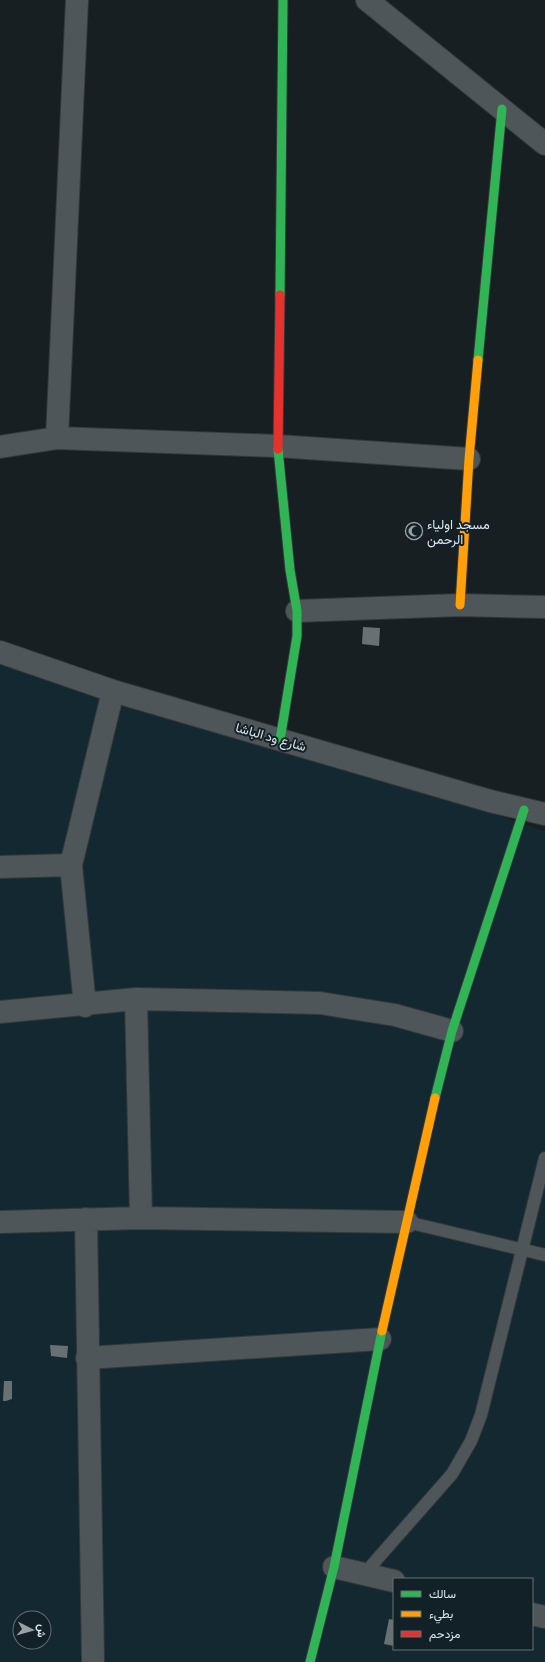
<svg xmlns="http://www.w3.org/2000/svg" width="545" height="1662" viewBox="0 0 545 1662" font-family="Karla,Vazirmatn,sans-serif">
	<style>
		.built { fill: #142832; fill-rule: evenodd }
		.building { fill: #697073 }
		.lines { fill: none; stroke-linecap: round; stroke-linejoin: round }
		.lane-casing { stroke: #33393c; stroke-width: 14 }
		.street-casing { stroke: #33393c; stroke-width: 24 }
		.fast-casing { stroke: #33393c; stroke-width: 11 }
		.slow-casing { stroke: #33393c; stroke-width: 11 }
		.jam-casing { stroke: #33393c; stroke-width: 11 }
		.lane { stroke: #4f5659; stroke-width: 12 }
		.street { stroke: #4f5659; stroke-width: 22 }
		.fast { stroke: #30b455; stroke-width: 9 }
		.slow { stroke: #ff9f0a; stroke-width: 9 }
		.jam { stroke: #e5322d; stroke-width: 9 }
		.labels { text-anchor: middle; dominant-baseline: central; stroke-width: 4; stroke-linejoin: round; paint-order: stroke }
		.poi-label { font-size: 13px; fill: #dee7ec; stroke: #122027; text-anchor: start }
		.street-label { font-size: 13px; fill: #dee7ec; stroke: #122027 }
	</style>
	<rect width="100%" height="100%" fill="#171f22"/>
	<path class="built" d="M 0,657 L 229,726 L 545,831 L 545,1662 L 0,1662 ZM 394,1579 L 532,1579 L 532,1649 L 394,1649 ZM 20,1618 L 44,1618 L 44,1642 L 20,1642 Z"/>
	<path class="building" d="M 363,627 L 380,628 L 379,646 L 362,644 Z
		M 50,1345 L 68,1346 L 67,1358 L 51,1356 Z
		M 4,1381 L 12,1381 L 12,1399 L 6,1401 L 3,1401 Z
		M 389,1619 L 394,1620 L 394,1646 L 384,1644 Z"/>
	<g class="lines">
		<g class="lane-casing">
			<path id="lane" d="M 407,1222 L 545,1255
				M 364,1574 L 452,1474 L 471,1441 L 481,1415 L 545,1158"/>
		</g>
		<g class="street-casing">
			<path id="street" d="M 367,0 L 545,144
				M 57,438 L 77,0
				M 0,447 L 57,438 L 278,446 L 469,459
				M 297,611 L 460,605 L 545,607
				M 0,652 L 113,691 L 490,801 L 545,814
				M 0,867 L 71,865
				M 136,999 L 141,1218
				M 85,1006 L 71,865 L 113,691
				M 0,1012 L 136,999 L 320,1003 L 395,1015 L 452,1031
				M 86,1219 L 93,1662
				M 0,1222 L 141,1218 L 407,1222
				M 87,1358 L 380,1339
				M 334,1567 L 394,1581
				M 532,1614 L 545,1617"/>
		</g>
		<g class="fast-casing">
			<path id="fast" d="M 280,295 L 283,0
				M 478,360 L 502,109
				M 278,449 L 290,570 L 297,611 L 297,636 L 280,740
				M 435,1098 L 452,1031 L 524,810
				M 310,1662 L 334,1567 L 382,1331"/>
		</g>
		<g class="slow-casing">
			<path id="slow" d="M 460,605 L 469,459 L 478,360
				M 382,1331 L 435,1098"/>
		</g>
		<g class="jam-casing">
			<path id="jam" d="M 278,449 L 280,295"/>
		</g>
		<use href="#lane" class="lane"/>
		<use href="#street" class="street"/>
		<use href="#fast" class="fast"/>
		<use href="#slow" class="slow"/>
		<use href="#jam" class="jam"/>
	</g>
	<defs>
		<g id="mosque-ring" transform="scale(0.9)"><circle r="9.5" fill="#122027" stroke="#98a1a5" stroke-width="1.5"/><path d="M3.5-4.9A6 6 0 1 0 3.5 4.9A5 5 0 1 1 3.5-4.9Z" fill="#98a1a5"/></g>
	</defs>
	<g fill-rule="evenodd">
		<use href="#mosque-ring" x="414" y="531"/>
	</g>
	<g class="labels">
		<g class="poi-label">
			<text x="427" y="524">مسجد اولياء<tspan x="427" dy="15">الرحمن</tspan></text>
		</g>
		<g class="street-label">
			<text transform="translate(271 737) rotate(16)">شارع ود الباشا</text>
		</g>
	</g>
	<rect x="393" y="1578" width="140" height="72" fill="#122027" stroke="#647076"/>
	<rect x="401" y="1591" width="20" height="6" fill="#30b455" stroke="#647076"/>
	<text x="429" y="1598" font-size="12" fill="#dee7ec">سالك</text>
	<rect x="401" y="1611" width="20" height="6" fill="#ff9f0a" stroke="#647076"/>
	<text x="429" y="1618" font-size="12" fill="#dee7ec">بطيء</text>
	<rect x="401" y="1631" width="20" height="6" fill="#e5322d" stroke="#647076"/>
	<text x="429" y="1638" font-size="12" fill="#dee7ec">مزدحم</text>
	<g transform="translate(32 1630) rotate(96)"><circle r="19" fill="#122027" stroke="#647076"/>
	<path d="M0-3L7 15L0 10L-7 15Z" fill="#98a1a5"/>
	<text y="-6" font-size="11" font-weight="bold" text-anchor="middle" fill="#dee7ec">ش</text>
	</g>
</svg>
